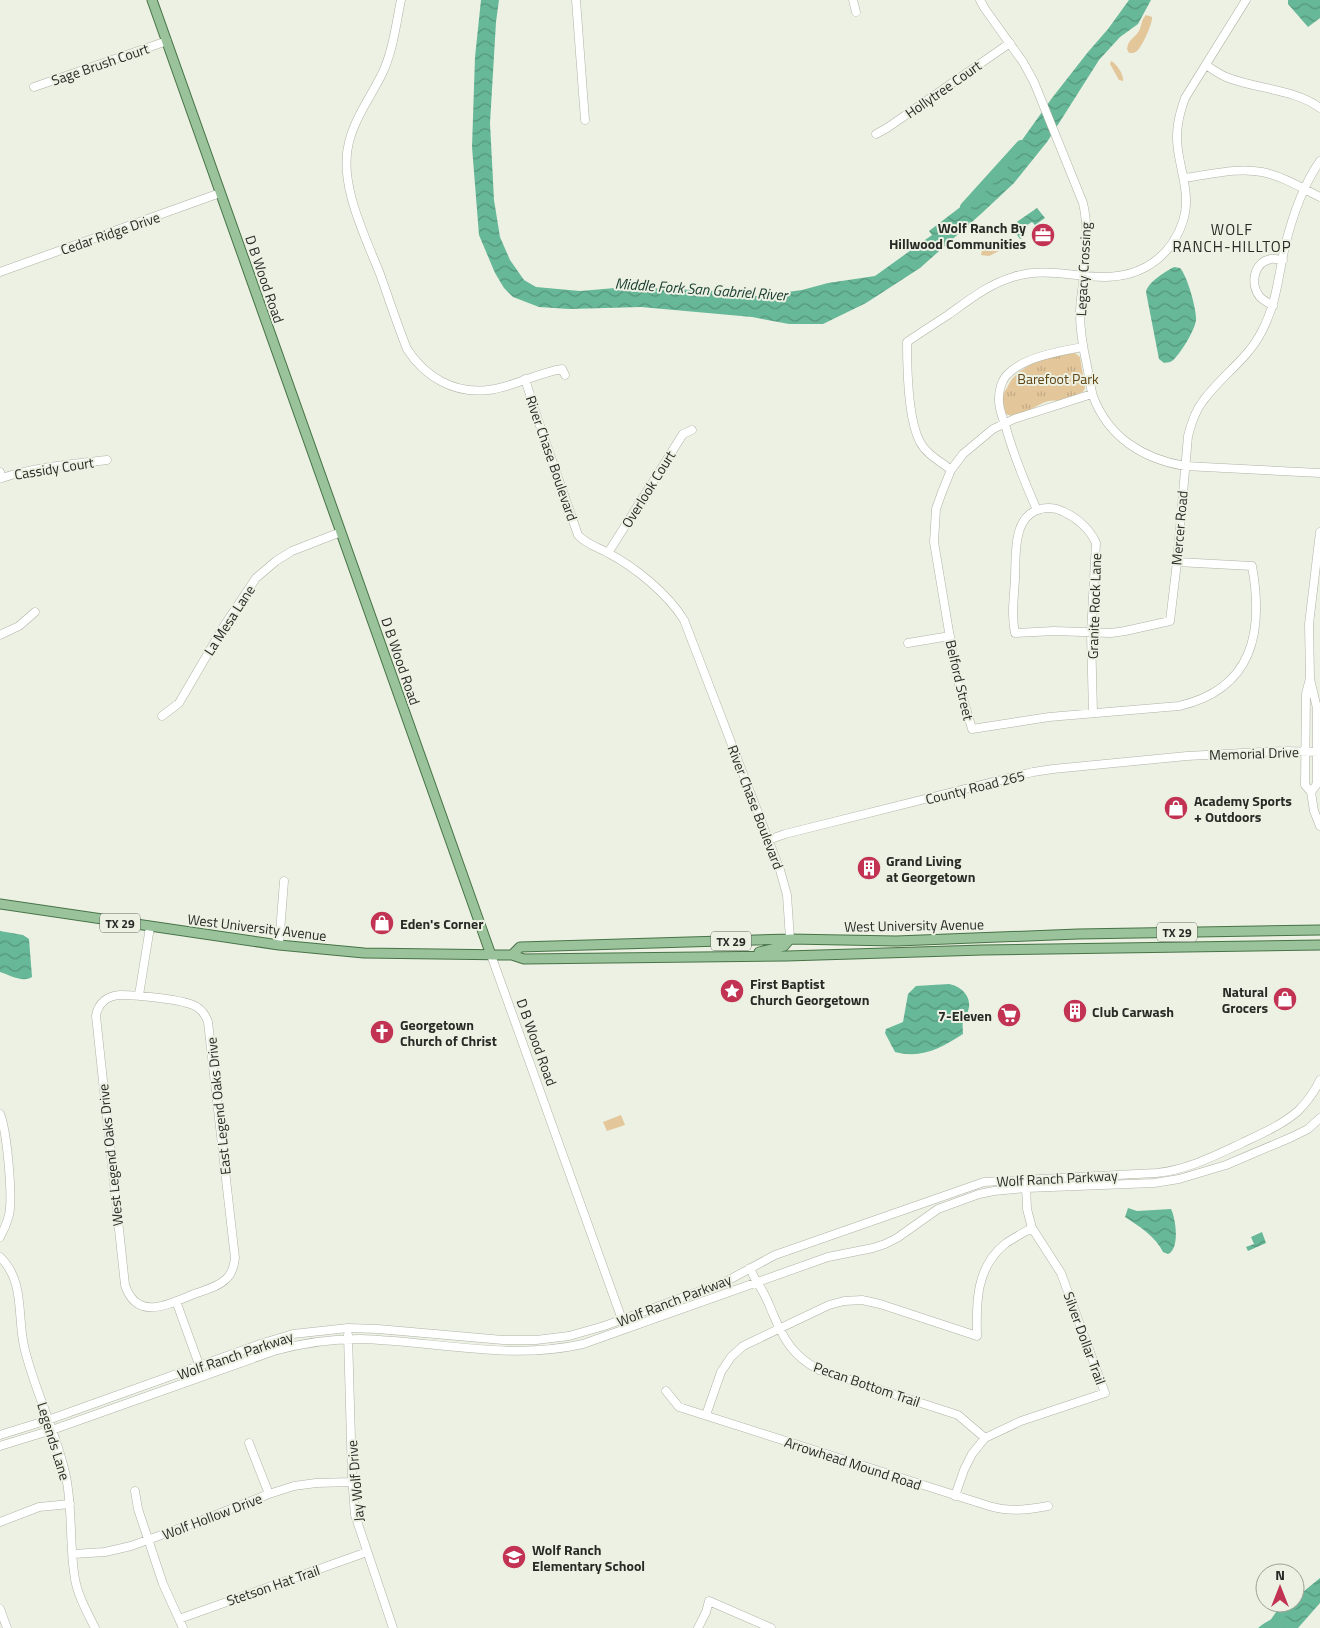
<svg xmlns="http://www.w3.org/2000/svg" width="1320" height="1628" viewBox="0 0 1320 1628" font-family="'Titillium Web',sans-serif">
	<style>
		.green { fill: #e3c699 }
		.park { fill: url(#park-tufts) }
		.water { fill: url(#water-waves) }
		.lines { fill: none; stroke-linecap: round; stroke-linejoin: round }
		.river { stroke: #67b898; stroke-width: 10 }
		.minor-casing { stroke: #aeb3a6; stroke-width: 9 }
		.major-casing { stroke: #477346; stroke-width: 11 }
		.minor { stroke: #fff; stroke-width: 8 }
		.major { stroke: #9ac39b; stroke-width: 9 }
		.labels { text-anchor: middle; dominant-baseline: central; stroke-width: 4; stroke-linejoin: round; paint-order: stroke }
		.shield { fill: #ecf1e3; stroke: #63665e; stroke-width: 1 }
		.shield-label { font-size: 12px; font-weight: bold; fill: #282a25 }
		.street-label { font-size: 14px; fill: #282a25; stroke: #ecf1e3 }
		.poi-label { font-size: 14px; font-weight: bold; fill: #282a25; stroke: #ecf1e3; text-anchor: start }
		.park-label { font-size: 14px; fill: #604413; stroke: #ecf1e3 }
		.neighbourhood-label { font-size: 15px; letter-spacing: 1px; fill: #282a25; stroke: #ecf1e3 }
		.water-label { font-size: 15px; font-style: italic; fill: #163b2d; stroke: #ecf1e3 }
	</style>
	<defs>
		<pattern id="park-tufts" width="24" height="20" patternUnits="userSpaceOnUse" patternTransform="scale(1.25)"><rect width="24" height="20" fill="#e3c699"/><path d="M3 7l-1-3M5 7V3M7 7l1-3M15 17l-1-3M17 17v-4M19 17l1-3" fill="none" stroke="#c3aa84"/></pattern>
		<pattern id="water-waves" width="16" height="10" patternUnits="userSpaceOnUse" patternTransform="scale(1.25)"><rect width="16" height="10" fill="#67b898"/><path d="M0 5q4-4 8 0t8 0" fill="none" stroke="#55967c"/></pattern>
	</defs>
	<rect width="100%" height="100%" fill="#ecf1e3"/>
	<path class="green" d="M 1146,15 L 1152,17 C 1153,23 1142,47 1137,51 C 1134,53 1133,53 1129,53 L 1127,49 C 1128,39 1135,38 1139,31 C 1142,25 1141,20 1146,15 Z
		M 1111,61 C 1117,64 1124,75 1123,81 L 1119,80 L 1110,64 Z
		M 621,1115 L 625,1125 L 607,1131 L 603,1122 Z"/>
	<path class="park" d="M 988,245 L 999,246 L 1001,250 L 989,256 L 981,255 L 982,250 Z
		M 1075,353 L 1080,357 L 1085,388 L 1083,392 L 1057,401 C 1040,397 1023,422 1006,414 L 1003,406 L 1003,393 C 1008,389 1009,381 1014,377 C 1029,361 1054,355 1075,353 Z"/>
	<path class="water" d="M 481,0 L 499,0 L 496,22 L 490,123 L 494,200 L 500,237 L 510,260 L 524,280 L 536,287 L 580,291 L 627,287 L 715,291 L 757,296 L 780,293 L 802,290 L 828,283 L 875,276 L 932,235 L 929,231 L 980,192 L 1005,164 L 1052,98 L 1088,52 L 1108,29 L 1129,0 L 1151,0 L 1138,24 L 1120,37 L 1099,60 L 1047,142 L 1014,183 L 982,213 L 920,268 L 866,303 L 823,324 L 789,324 L 752,317 L 641,307 L 569,309 L 539,307 L 513,297 L 504,288 L 495,273 L 479,235 L 472,147 L 475,57 Z
		M 1288,0 L 1320,0 L 1320,18 L 1308,27 L 1288,4 Z
		M 1037,208 L 1045,218 L 1035,225 L 1032,222 L 1024,227 L 1022,224 L 1019,225 L 1024,233 L 1022,235 L 1024,237 L 1020,239 L 1011,226 Z
		M 1174,267 L 1180,268 C 1187,275 1197,310 1196,320 C 1195,330 1180,355 1172,361 C 1169,363 1167,362 1164,363 L 1159,359 L 1146,292 C 1148,282 1165,272 1174,267 Z
		M 0,931 L 23,935 L 29,939 L 32,977 C 22,983 10,975 0,972 Z
		M 949,984 C 961,986 973,997 968,1011 C 967,1015 963,1017 963,1022 C 962,1026 963,1030 963,1034 C 941,1048 922,1059 895,1052 L 885,1033 L 886,1029 L 903,1022 L 908,994 L 916,986 Z
		M 1128,1208 L 1137,1211 L 1171,1209 C 1176,1219 1180,1249 1168,1254 L 1163,1252 C 1156,1237 1139,1226 1125,1217 Z
		M 1262,1232 L 1266,1243 L 1248,1251 L 1246,1247 L 1254,1244 L 1251,1237 Z
		M 1320,1578 L 1320,1603 L 1298,1628 L 1258,1628 C 1271,1617 1281,1618 1293,1603 L 1295,1603 L 1298,1596 Z"/>
	<g class="lines">
		<path class="river" d="M 965,207 L 1021,145
			M 1271,1628 L 1283,1611 L 1295,1603"/>
		<g class="minor-casing">
			<path id="minor" d="M 401,0 C 396,24 393,51 382,74 C 371,96 355,118 349,142 C 338,183 365,236 380,274 C 389,299 397,324 407,349 C 425,377 454,394 488,390 C 514,387 537,373 562,369 L 565,375
				M 576,0 L 585,120
				M 853,0 L 856,12
				M 980,0 L 985,9 L 1023,62 L 1034,82 L 1083,203 C 1089,229 1086,255 1083,282 C 1082,292 1080,303 1080,313 C 1080,331 1083,348 1087,366 C 1089,376 1090,386 1093,396 C 1108,437 1143,459 1185,466 L 1320,473
				M 1206,65 C 1212,69 1219,74 1226,77 C 1255,89 1295,89 1320,108
				M 34,87 L 167,41
				M 876,134 L 887,128 L 1010,43
				M 1184,178 C 1209,175 1237,167 1262,172 C 1282,176 1302,188 1320,197
				M 0,272 L 220,193
				M 1273,306 C 1269,303 1264,301 1260,297 C 1250,285 1253,262 1271,259 C 1274,258 1279,260 1283,260
				M 525,379 L 538,420 L 578,535 C 587,545 598,547 608,553 C 635,567 668,594 684,620 L 780,870 L 787,895 L 790,939
				M 1092,394 L 1014,419 L 993,429 L 963,454 L 951,470 L 942,492 L 936,509 L 934,542 L 956,674 L 972,729 L 1049,717 L 1179,706 C 1253,689 1264,632 1252,566 L 1177,562
				M 951,470 C 940,461 926,454 920,442 C 908,420 907,367 907,342 C 920,333 934,324 948,315 C 969,300 987,285 1013,277 C 1058,262 1102,291 1146,267 C 1164,257 1177,240 1183,221 C 1191,197 1181,173 1178,150 C 1175,131 1179,115 1185,98 L 1246,0
				M 0,472 L 2,478 C 35,467 72,464 107,460
				M 1037,510 C 1025,483 1014,456 1006,428 C 1003,418 998,408 999,398 C 999,390 1002,379 1008,374 C 1024,357 1061,351 1083,347
				M 1320,532 L 1309,624 L 1310,678 L 1306,694 L 1305,785 L 1311,792 L 1314,811 L 1320,826
				M 608,553 L 683,434 L 692,430
				M 0,635 L 19,626 L 35,612
				M 908,643 L 950,636
				M 1310,679 L 1317,708 L 1317,784 L 1311,792
				M 1093,713 L 1091,633 L 1096,543 C 1090,529 1077,518 1064,512 C 1056,508 1049,507 1041,509 C 1012,515 1016,556 1015,579 C 1014,597 1011,615 1015,633 L 1054,631 L 1111,633 L 1125,631 L 1170,621 L 1177,562 L 1188,436 C 1191,424 1195,411 1203,401 C 1221,376 1248,359 1262,331 C 1277,302 1278,277 1285,246 C 1292,218 1303,185 1320,161
				M 162,716 L 179,703 L 224,626 L 256,578 L 276,561 L 292,551 L 341,532
				M 768,840 L 785,834 L 1033,772 L 1053,769 L 1187,756 L 1284,751 L 1320,752
				M 279,945 L 284,881
				M 491,955 L 624,1325
				M 120,995 C 136,995 184,999 197,1007 C 203,1011 206,1016 208,1022 L 235,1258 C 234,1266 232,1274 226,1279 C 218,1287 205,1290 194,1294 C 169,1304 137,1322 125,1285 L 96,1016 C 98,1003 107,996 120,995 Z
				M 139,995 L 150,927
				M 0,1114 C 7,1131 13,1197 9,1215 C 7,1223 4,1230 0,1237
				M 0,1257 C 25,1281 17,1315 24,1346 C 34,1391 57,1432 66,1477 C 73,1510 69,1545 75,1579 C 78,1596 87,1612 95,1628
				M 750,1268 C 754,1279 758,1283 763,1292 C 767,1299 770,1307 773,1314 C 784,1340 793,1356 819,1370 L 958,1415 L 985,1438
				M 176,1301 L 201,1370
				M 348,1335 L 352,1476 L 355,1515 L 393,1628
				M 666,1391 L 679,1407 L 989,1506 C 1009,1512 1027,1510 1048,1506
				M 706,1415 L 721,1372 L 731,1357 L 743,1346 L 829,1305 L 844,1301 L 862,1300 L 880,1304 L 977,1336 C 976,1303 976,1267 1005,1244 C 1013,1238 1023,1233 1032,1228
				M 0,1435 L 48,1420 L 263,1343 L 293,1334 L 348,1328 L 378,1329 L 503,1340 L 536,1340 L 569,1336 L 604,1326 L 725,1282 L 775,1255 L 984,1182 L 1156,1173 C 1187,1170 1214,1156 1242,1143 C 1261,1134 1282,1125 1298,1111 C 1307,1102 1315,1091 1320,1080
				M 249,1443 L 269,1494
				M 0,1446 L 52,1430 L 274,1351 C 302,1343 330,1339 360,1339 C 435,1341 508,1361 583,1344 L 828,1257 L 873,1248 L 885,1244 L 897,1238 L 938,1209 L 979,1194 L 994,1191 L 1026,1188 L 1154,1183 L 1179,1179 L 1226,1165 L 1292,1137 L 1308,1129 L 1320,1118
				M 135,1491 L 138,1509 L 163,1584 L 183,1628
				M 955,1496 L 964,1470 L 972,1454 L 985,1438 L 1021,1421 L 1105,1393 L 1061,1273 L 1032,1228 L 1027,1209 L 1026,1184
				M 0,1522 L 39,1507 L 70,1504
				M 73,1554 L 105,1552 L 131,1546 L 208,1518 L 269,1494 L 294,1486 L 316,1483 L 352,1482
				M 0,1609 L 7,1628
				M 179,1619 L 367,1552
				M 698,1628 L 706,1612 L 709,1601 L 771,1628"/>
		</g>
		<g class="major-casing">
			<path id="major" d="M 152,0 L 491,955
				M 0,904 L 279,945 L 364,953 L 512,955 L 524,959 L 787,956 L 983,950 L 1320,945
				M 759,952 L 784,946 L 790,939
				M 512,955 L 520,947 L 790,939 L 896,941 L 1078,934 L 1320,930"/>
		</g>
		<use href="#minor" class="minor"/>
		<use href="#major" class="major"/>
	</g>
	<defs>
		<g id="office-disc" transform="scale(1.25)"><circle r="9.5" fill="#c23253" stroke="#ecf1e3"/><path d="M-6-3h4V-5.5h4V-3h4V5H-6ZM-1-4.5V-3h2v-1.5ZM-6 0V1H6V0Z" fill="#fff"/></g>
		<g id="shop-disc" transform="scale(1.25)"><circle r="9.5" fill="#c23253" stroke="#ecf1e3"/><path d="M-5-2.5h2.3a2.7 3.5 0 0 1 5.4 0H5L5.5 6h-11ZM-1.5-2.5h3a1.5 2.3 0 0 0-3 0Z" fill="#fff"/></g>
		<g id="building-disc" transform="scale(1.25)"><circle r="9.5" fill="#c23253" stroke="#ecf1e3"/><path d="M-4-6H4V6H1V3H-1V6H-4ZM-2.5-4.3h1.7v1.8h-1.7ZM.8-4.3h1.7v1.8H.8ZM-2.5-1h1.7V.8h-1.7ZM.8-1h1.7V.8H.8Z" fill="#fff"/></g>
		<g id="sight-disc" transform="scale(1.25)"><circle r="9.5" fill="#c23253" stroke="#ecf1e3"/><path d="M0-6L1.8-2.2L6-1.7L2.9 1.2L3.7 5.4L0 3.3L-3.7 5.4L-2.9 1.2L-6-1.7L-1.8-2.2Z" fill="#fff"/></g>
		<g id="supermarket-disc" transform="scale(1.25)"><circle r="9.5" fill="#c23253" stroke="#ecf1e3"/><path d="M-6-5.5h2.5l.6 2H6L4.5 2H-2.5L-4.4-4H-6ZM-1.5 3.2a1.3 1.3 0 1 0 .1 0ZM3 3.2a1.3 1.3 0 1 0 .1 0Z" fill="#fff"/></g>
		<g id="church-disc" transform="scale(1.25)"><circle r="9.5" fill="#c23253" stroke="#ecf1e3"/><path d="M-1.2-6h2.4v3.5h3.3v2.4h-3.3V6h-2.4V-.1h-3.3v-2.4h3.3Z" fill="#fff"/></g>
		<g id="school-disc" transform="scale(1.25)"><circle r="9.5" fill="#c23253" stroke="#ecf1e3"/><path d="M0-5L7-2L0 1L-7-2ZM-4 1L0 2.5L4 1V4Q0 6-4 4Z" fill="#fff"/></g>
	</defs>
	<g fill-rule="evenodd">
		<use href="#office-disc" x="1043" y="235"/>
		<use href="#shop-disc" x="1176" y="808"/>
		<use href="#building-disc" x="869" y="868"/>
		<use href="#shop-disc" x="382" y="923"/>
		<use href="#sight-disc" x="732" y="991"/>
		<use href="#shop-disc" x="1285" y="999"/>
		<use href="#building-disc" x="1075" y="1011"/>
		<use href="#supermarket-disc" x="1009" y="1015"/>
		<use href="#church-disc" x="382" y="1032"/>
		<use href="#school-disc" x="514" y="1557"/>
	</g>
	<g class="labels">
		<g class="shield">
			<rect x="100" y="913.5" width="40" height="19" rx="4"/>
			<rect x="1157" y="922.5" width="40" height="19" rx="4"/>
			<rect x="711" y="931.5" width="40" height="19" rx="4"/>
		</g>
		<g class="shield-label">
			<text x="120" y="923">TX 29</text>
			<text x="1177" y="932">TX 29</text>
			<text x="731" y="941">TX 29</text>
		</g>
		<g class="street-label">
			<text transform="translate(100 64) rotate(-19)">Sage Brush Court</text>
			<text transform="translate(943 89) rotate(-35)">Hollytree Court</text>
			<text transform="translate(110 233) rotate(-19)">Cedar Ridge Drive</text>
			<text transform="translate(1083 269) rotate(-87)">Legacy Crossing</text>
			<text transform="translate(265 279) rotate(71)">D B Wood Road</text>
			<text transform="translate(552 458) rotate(71)">River Chase Boulevard</text>
			<text transform="translate(54 468) rotate(-9)">Cassidy Court</text>
			<text transform="translate(648 489) rotate(-58)">Overlook Court</text>
			<text transform="translate(1179 528) rotate(-85)">Mercer Road</text>
			<text transform="translate(1094 606) rotate(-88)">Granite Rock Lane</text>
			<text transform="translate(229 620) rotate(-57)">La Mesa Lane</text>
			<text transform="translate(401 661) rotate(71)">D B Wood Road</text>
			<text transform="translate(960 680) rotate(77)">Belford Street</text>
			<text transform="translate(1254 753) rotate(-2)">Memorial Drive</text>
			<text transform="translate(975 787) rotate(-14)">County Road 265</text>
			<text transform="translate(756 807) rotate(69)">River Chase Boulevard</text>
			<text transform="translate(914 925) rotate(-1)">West University Avenue</text>
			<text transform="translate(257 927) rotate(7)">West University Avenue</text>
			<text transform="translate(537 1042) rotate(70)">D B Wood Road</text>
			<text transform="translate(218 1106) rotate(-96)">East Legend Oaks Drive</text>
			<text transform="translate(110 1155) rotate(-96)">West Legend Oaks Drive</text>
			<text transform="translate(1057 1178) rotate(-3)">Wolf Ranch Parkway</text>
			<text transform="translate(674 1300) rotate(-21)">Wolf Ranch Parkway</text>
			<text transform="translate(1085 1338) rotate(70)">Silver Dollar Trail</text>
			<text transform="translate(235 1355) rotate(-19)">Wolf Ranch Parkway</text>
			<text transform="translate(867 1384) rotate(19)">Pecan Bottom Trail</text>
			<text transform="translate(54 1441) rotate(73)">Legends Lane</text>
			<text transform="translate(853 1463) rotate(18)">Arrowhead Mound Road</text>
			<text transform="translate(355 1481) rotate(-95)">Jay Wolf Drive</text>
			<text transform="translate(212 1516) rotate(-21)">Wolf Hollow Drive</text>
			<text transform="translate(273 1585) rotate(-19)">Stetson Hat Trail</text>
		</g>
		<g class="poi-label">
			<text x="1026" y="227" text-anchor="end">Wolf Ranch By<tspan x="1026" dy="16">Hillwood Communities</tspan></text>
			<text x="1194" y="800">Academy Sports<tspan x="1194" dy="16">+ Outdoors</tspan></text>
			<text x="886" y="860">Grand Living<tspan x="886" dy="16">at Georgetown</tspan></text>
			<text x="400" y="923">Eden's Corner</text>
			<text x="750" y="983">First Baptist<tspan x="750" dy="16">Church Georgetown</tspan></text>
			<text x="1268" y="991" text-anchor="end">Natural<tspan x="1268" dy="16">Grocers</tspan></text>
			<text x="1092" y="1011">Club Carwash</text>
			<text x="992" y="1015" text-anchor="end">7-Eleven</text>
			<text x="400" y="1024">Georgetown<tspan x="400" dy="16">Church of Christ</tspan></text>
			<text x="532" y="1549">Wolf Ranch<tspan x="532" dy="16">Elementary School</tspan></text>
		</g>
		<g class="park-label">
			<text x="1058" y="378">Barefoot Park</text>
		</g>
		<g class="neighbourhood-label">
			<text x="1232" y="229">WOLF<tspan x="1232" dy="17">RANCH-HILLTOP</tspan></text>
		</g>
		<g class="water-label">
			<text transform="translate(701 289) rotate(4)">Middle Fork San Gabriel River</text>
		</g>
	</g>
	<g transform="translate(1280 1588)"><circle r="24" fill="#ecf1e3" stroke="#9ea197"/>
	<path d="M0-4L9 19L0 12L-9 19Z" fill="#c23253"/>
	<text y="-8" font-size="14" font-weight="bold" text-anchor="middle" fill="#282a25">N</text>
	</g>
</svg>
